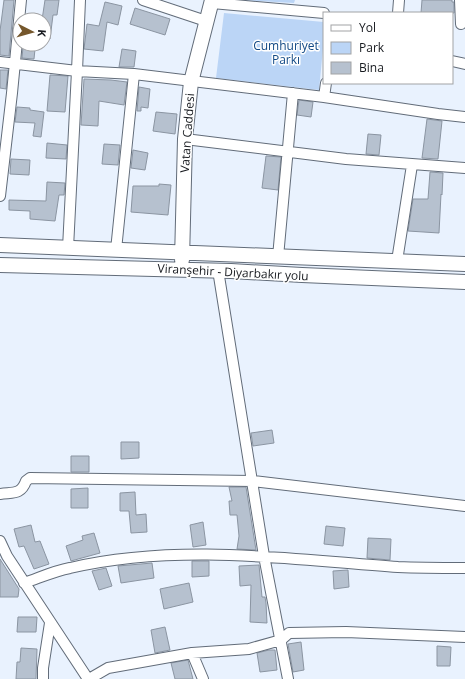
<svg xmlns="http://www.w3.org/2000/svg" width="465" height="679" viewBox="0 0 465 679" font-family="'Open Sans',sans-serif">
	<style>
		.green { fill: #bbd5f6 }
		.building { fill: #b6c1cf; stroke: #8b95a2 }
		.lines { fill: none; stroke-linecap: round; stroke-linejoin: round }
		.street-casing { stroke: #626c79; stroke-width: 12 }
		.secondary-casing { stroke: #626c79; stroke-width: 16 }
		.street { stroke: #fff; stroke-width: 10 }
		.secondary { stroke: #fff; stroke-width: 14 }
		.labels { text-anchor: middle; dominant-baseline: central; stroke-width: 3; stroke-linejoin: round; paint-order: stroke }
		.park-label { font-size: 12px; fill: #124985; stroke: #fff }
		.street-label { font-size: 12px; fill: #16191e; stroke: #fff }
	</style>
	<rect width="100%" height="100%" fill="#e9f2fe"/>
	<path class="green" d="M 240,0 L 295,0 L 294,3 Z
		M 224,13 L 324,22 L 324,38 L 319,90 L 216,78 Z"/>
	<path class="building" d="M 4,0 L 14,0 L 9,56 L 0,55 L 0,31 Z
		M 45,0 L 59,0 L 57,15 L 53,15 L 50,39 L 44,38 L 44,20 L 42,20 Z
		M 422,0 L 452,0 L 452,2 L 454,2 L 454,13 L 421,13 Z
		M 105,2 L 122,6 L 118,25 L 107,22 L 103,51 L 84,49 L 87,24 L 99,26 Z
		M 135,8 L 170,19 L 165,35 L 130,24 Z
		M 23,47 L 35,49 L 34,59 L 22,58 Z
		M 122,49 L 136,51 L 134,67 L 119,67 Z
		M 0,70 L 8,70 L 6,89 L 0,88 Z
		M 50,75 L 68,76 L 65,112 L 47,111 Z
		M 84,79 L 111,80 L 127,82 L 124,105 L 99,101 L 98,126 L 81,125 Z
		M 139,87 L 150,89 L 148,108 L 141,107 L 141,111 L 137,111 Z
		M 299,100 L 313,102 L 311,117 L 297,115 Z
		M 17,107 L 30,108 L 30,110 L 44,112 L 41,137 L 33,136 L 35,123 L 15,122 Z
		M 156,112 L 177,114 L 175,134 L 153,131 Z
		M 427,119 L 442,121 L 438,159 L 422,158 Z
		M 368,134 L 381,135 L 379,155 L 366,154 Z
		M 47,143 L 67,145 L 66,159 L 46,158 Z
		M 104,144 L 120,145 L 118,165 L 102,164 Z
		M 133,150 L 148,153 L 145,170 L 131,168 Z
		M 266,156 L 281,157 L 278,190 L 262,188 Z
		M 11,159 L 30,160 L 29,175 L 10,174 Z
		M 430,172 L 443,173 L 442,195 L 441,194 L 439,233 L 408,231 L 413,199 L 428,199 Z
		M 47,182 L 65,183 L 64,195 L 59,195 L 55,221 L 30,219 L 30,211 L 9,210 L 9,200 L 46,201 Z
		M 159,184 L 171,185 L 168,215 L 131,212 L 133,186 L 159,186 Z
		M 272,430 L 274,443 L 253,446 L 251,433 Z
		M 121,442 L 139,442 L 139,458 L 121,459 Z
		M 71,456 L 89,456 L 89,472 L 71,472 Z
		M 229,487 L 246,487 L 256,550 L 237,549 L 239,536 L 237,515 L 230,515 L 229,501 L 232,501 Z
		M 88,488 L 88,508 L 71,508 L 71,489 Z
		M 135,492 L 136,515 L 146,514 L 147,532 L 131,533 L 129,511 L 120,511 L 120,493 Z
		M 203,522 L 206,545 L 193,547 L 190,525 Z
		M 31,525 L 35,542 L 40,541 L 49,564 L 34,569 L 24,546 L 19,547 L 14,529 Z
		M 326,526 L 345,528 L 343,546 L 324,544 Z
		M 94,533 L 100,553 L 71,561 L 66,546 L 83,540 L 82,536 Z
		M 368,538 L 391,539 L 390,560 L 367,558 Z
		M 0,559 L 19,589 L 18,597 L 0,597 Z
		M 192,561 L 209,561 L 209,576 L 192,577 Z
		M 152,563 L 154,578 L 121,583 L 118,566 Z
		M 259,565 L 262,597 L 265,597 L 266,603 L 267,623 L 250,622 L 251,585 L 240,586 L 239,566 Z
		M 106,568 L 112,586 L 99,590 L 92,571 Z
		M 348,570 L 349,587 L 334,589 L 333,571 Z
		M 189,583 L 193,602 L 164,609 L 160,589 Z
		M 18,617 L 37,617 L 36,632 L 17,632 Z
		M 165,627 L 170,650 L 155,653 L 151,630 Z
		M 301,642 L 304,670 L 293,672 L 288,644 Z
		M 437,646 L 451,647 L 450,666 L 437,666 Z
		M 21,648 L 37,649 L 36,679 L 16,679 L 17,662 L 20,662 Z
		M 269,650 L 275,650 L 277,670 L 260,672 L 257,653 Z
		M 188,660 L 193,679 L 175,679 L 171,663 Z"/>
	<g class="lines">
		<g class="street-casing">
			<path id="street" d="M 143,0 L 206,21
				M 460,0 L 461,24
				M 212,3 L 324,13
				M 398,13 L 399,0
				M 452,61 L 465,64
				M 0,62 L 77,71 L 134,74 L 324,97 L 438,114 L 465,117
				M 324,97 L 326,83
				M 185,139 L 346,159 L 465,168
				M 0,196 L 12,93 L 21,0
				M 68,248 L 77,71 L 80,0
				M 116,250 L 134,74
				M 278,257 L 293,93
				M 397,261 L 412,165
				M 218,270 L 264,556 L 288,679
				M 0,494 C 13,492 21,495 26,481 L 30,478 L 253,481 L 465,506
				M 0,541 L 7,556 L 88,679
				M 24,583 C 39,578 54,571 70,568 C 178,543 289,559 398,567 C 420,568 443,568 465,568
				M 192,653 L 203,679
				M 43,679 L 43,668 L 50,623
				M 89,679 L 108,668 L 192,653 L 249,649 L 281,640 L 289,633 L 346,632 L 465,637"/>
		</g>
		<g class="secondary-casing">
			<path id="secondary" d="M 0,245 L 465,264
				M 182,260 L 185,139 L 191,82 L 212,0
				M 0,265 L 231,271 L 302,275 L 465,282"/>
		</g>
		<use href="#street" class="street"/>
		<use href="#secondary" class="secondary"/>
	</g>
	<g class="labels">
		<g class="park-label">
			<text x="286" y="45">Cumhuriyet<tspan x="286" dy="14">Parkı</tspan></text>
		</g>
		<g class="street-label">
			<text transform="translate(187 133) rotate(-86)">Vatan Caddesi</text>
			<text transform="translate(233 272) rotate(3)">Viranşehir - Diyarbakır yolu</text>
		</g>
	</g>
	<rect x="323" y="12" width="130" height="72" fill="#ffffff" stroke="#a2a3a5"/>
	<rect x="331" y="25" width="20" height="6" fill="#ffffff" stroke="#a2a3a5"/>
	<text x="359" y="32" font-size="12" fill="#16191e">Yol</text>
	<rect x="331" y="42" width="20" height="12" fill="#bbd5f6" stroke="#a2a3a5"/>
	<text x="359" y="52" font-size="12" fill="#16191e">Park</text>
	<rect x="331" y="62" width="20" height="12" fill="#b6c1cf" stroke="#a2a3a5"/>
	<text x="359" y="72" font-size="12" fill="#16191e">Bina</text>
	<g transform="translate(32 32) rotate(96)"><circle r="19" fill="#ffffff" stroke="#a2a3a5"/>
	<path d="M0-3L7 15L0 10L-7 15Z" fill="#75572c"/>
	<text y="-6" font-size="11" font-weight="bold" text-anchor="middle" fill="#16191e">K</text>
	</g>
</svg>
